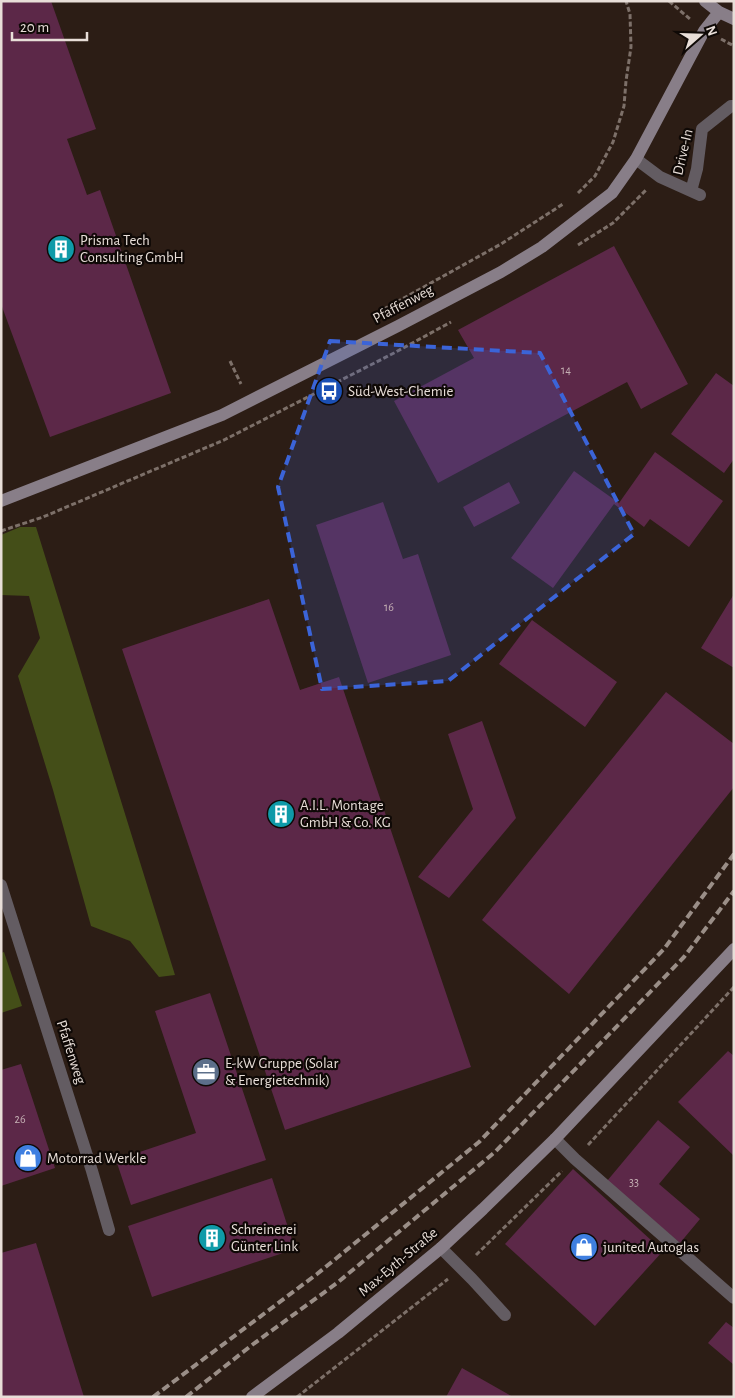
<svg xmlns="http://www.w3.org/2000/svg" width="735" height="1398" viewBox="0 0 735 1398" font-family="'Alegreya Sans',sans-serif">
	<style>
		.green { fill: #444e18 }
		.building { fill: #5c2848 }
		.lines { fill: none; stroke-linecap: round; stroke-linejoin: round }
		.path { stroke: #7d7069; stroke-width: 3; stroke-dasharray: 5 2.5; stroke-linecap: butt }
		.lane { stroke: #635c62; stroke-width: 12 }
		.street { stroke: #635c62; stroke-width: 12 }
		.secondary { stroke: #887e88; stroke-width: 12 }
		.rail { stroke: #9a8e87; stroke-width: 4; stroke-dasharray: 8 4; stroke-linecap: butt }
		.marked { fill: #3b64d8; fill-opacity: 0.2; stroke: #3b64d8; stroke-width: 4; stroke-dasharray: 10 6; stroke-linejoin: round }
		.labels { text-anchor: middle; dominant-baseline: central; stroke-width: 4.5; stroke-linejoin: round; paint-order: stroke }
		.number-label { font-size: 12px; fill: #c5b0b4 }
		.street-label { font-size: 15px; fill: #e8ded8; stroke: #0f0906 }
		.poi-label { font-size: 15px; fill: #e8ded8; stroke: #0f0906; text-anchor: start }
	</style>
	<rect width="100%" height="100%" fill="#2c1d15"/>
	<path class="green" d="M 20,527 L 36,527 L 175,975 L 159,977 L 130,941 L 91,926 L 53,790 L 18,676 L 40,638 L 29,596 L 1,595 L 1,535 Z
		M 4,952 L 22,1006 L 1,1013 L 1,953 Z"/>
	<path class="building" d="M 1,1 L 51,1 L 96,129 L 67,139 L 87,195 L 100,190 L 171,393 L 50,437 L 1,304 Z
		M 614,246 L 688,384 L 641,409 L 627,382 L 438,483 L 394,401 L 474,358 L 458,330 Z
		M 716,373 L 734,386 L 734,459 L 724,473 L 671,434 Z
		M 655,452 L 723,501 L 689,547 L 650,519 L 644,527 L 614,504 L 553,588 L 511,558 L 574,471 L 619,503 Z
		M 509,482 L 520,503 L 474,527 L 463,507 Z
		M 383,502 L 403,559 L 418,554 L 451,655 L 368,683 L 316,525 Z
		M 734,594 L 734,668 L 701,648 Z
		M 269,599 L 300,690 L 339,677 L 471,1067 L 285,1130 L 122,649 Z
		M 532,620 L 617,682 L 585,727 L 499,664 Z
		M 666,692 L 734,744 L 734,787 L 569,994 L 482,920 Z
		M 482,721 L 516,818 L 449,898 L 418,877 L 473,809 L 448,734 Z
		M 210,993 L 266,1160 L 131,1205 L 116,1160 L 196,1133 L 155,1011 Z
		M 728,1051 L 734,1056 L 734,1156 L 678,1102 Z
		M 21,1064 L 55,1168 L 1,1186 L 1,1070 Z
		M 658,1120 L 690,1147 L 659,1184 L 700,1219 L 680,1243 L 607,1181 Z
		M 573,1169 L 663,1251 L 595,1326 L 505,1244 Z
		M 272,1178 L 295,1249 L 152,1297 L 128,1226 Z
		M 36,1243 L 84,1397 L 1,1397 L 1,1253 Z
		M 726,1322 L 734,1328 L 734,1365 L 708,1343 Z
		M 462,1368 L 513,1397 L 446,1397 Z"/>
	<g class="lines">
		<path class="path" d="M 669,1 L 691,20
			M 721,39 L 734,46
			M 578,193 L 595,176 L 613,142 L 624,106 L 626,81 L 631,47 L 630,14 L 626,1
			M 578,245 L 613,223 L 647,189
			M 377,313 L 501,244 L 563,204
			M 230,361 L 241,384
			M 1,531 L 43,517 L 224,440 L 394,353 L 451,322
			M 588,1145 L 734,987
			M 476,1255 L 562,1171
			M 297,1397 L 448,1279"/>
		<path class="lane" d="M 636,159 L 660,177 L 700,195
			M 691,191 L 697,169 L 702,129 L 731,106 L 734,106
			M 555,1139 L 575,1159 L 734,1298
			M 441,1248 L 472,1279 L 505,1315"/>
		<path class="street" d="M 1,885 L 92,1171 L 109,1230"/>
		<path class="secondary" d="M 705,1 L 719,12 L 734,19
			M 1,501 L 222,415 L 398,326 L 501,272 L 542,247 L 612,193 L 636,159 L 704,31 L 719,12
			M 252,1397 L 338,1333 L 441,1248 L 483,1209 L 555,1139 L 734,949"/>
		<path class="rail" d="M 153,1397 L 317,1274 L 479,1142 L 664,949 L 734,854
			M 186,1397 L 252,1345 L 337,1283 L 495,1152 L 684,957 L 734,891"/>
	</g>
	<path class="marked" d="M 330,341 L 540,353 L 634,534 L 448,681 L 322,689 L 278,487 Z"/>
	<defs>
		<g id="building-disc" transform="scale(1.4375)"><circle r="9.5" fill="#0f9aa8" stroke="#0f0906"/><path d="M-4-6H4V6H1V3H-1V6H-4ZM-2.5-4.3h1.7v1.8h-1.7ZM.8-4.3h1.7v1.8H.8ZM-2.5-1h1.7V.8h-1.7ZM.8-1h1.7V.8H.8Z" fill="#fff"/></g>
		<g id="bus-disc" transform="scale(1.4375)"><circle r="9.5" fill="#1a4fb4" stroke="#0f0906"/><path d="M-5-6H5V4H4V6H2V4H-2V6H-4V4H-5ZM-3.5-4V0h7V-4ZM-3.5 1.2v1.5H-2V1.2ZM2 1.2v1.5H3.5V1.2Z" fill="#fff"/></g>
		<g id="office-disc" transform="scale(1.4375)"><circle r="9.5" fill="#5c6f8a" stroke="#0f0906"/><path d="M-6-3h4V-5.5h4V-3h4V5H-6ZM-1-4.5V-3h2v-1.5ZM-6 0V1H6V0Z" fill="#fff"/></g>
		<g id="shop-disc" transform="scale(1.4375)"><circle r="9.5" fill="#3f7fe0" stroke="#0f0906"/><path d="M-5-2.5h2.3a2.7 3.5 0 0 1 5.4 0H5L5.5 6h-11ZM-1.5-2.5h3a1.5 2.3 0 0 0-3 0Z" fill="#fff"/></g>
	</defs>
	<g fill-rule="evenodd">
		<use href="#building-disc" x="61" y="249"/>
		<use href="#bus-disc" x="329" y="391"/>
		<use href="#building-disc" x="281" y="814"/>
		<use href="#office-disc" x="206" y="1072"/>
		<use href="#shop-disc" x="28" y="1158"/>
		<use href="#building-disc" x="212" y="1238"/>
		<use href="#shop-disc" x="584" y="1247"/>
	</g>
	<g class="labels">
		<g class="number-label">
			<text x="566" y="370">14</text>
			<text x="389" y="607">16</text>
			<text x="20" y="1119">26</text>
			<text x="634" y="1182">33</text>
		</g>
		<g class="street-label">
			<text transform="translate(683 152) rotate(-77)">Drive-In</text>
			<text transform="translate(403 304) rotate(-28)">Pfaffenweg</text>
			<text transform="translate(71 1052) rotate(72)">Pfaffenweg</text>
			<text transform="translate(398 1262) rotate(-40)">Max-Eyth-Straße</text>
		</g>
		<g class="poi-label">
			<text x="80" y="240">Prisma Tech<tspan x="80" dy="17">Consulting GmbH</tspan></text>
			<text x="348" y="391">Süd-West-Chemie</text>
			<text x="300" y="805">A.I.L. Montage<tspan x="300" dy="17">GmbH &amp; Co. KG</tspan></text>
			<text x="225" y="1063">E-kW Gruppe (Solar<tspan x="225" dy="17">&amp; Energietechnik)</tspan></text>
			<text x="47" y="1158">Motorrad Werkle</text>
			<text x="231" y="1229">Schreinerei<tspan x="231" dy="17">Günter Link</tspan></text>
			<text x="603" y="1247">junited Autoglas</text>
		</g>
	</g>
	<rect width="735" height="1398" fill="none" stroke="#e8ded8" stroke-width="5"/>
	<g transform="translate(700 35) rotate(70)" stroke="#0f0906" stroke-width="4" paint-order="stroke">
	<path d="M0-4L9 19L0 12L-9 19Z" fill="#e8ded8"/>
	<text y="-8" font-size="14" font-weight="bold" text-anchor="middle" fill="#e8ded8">N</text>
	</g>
	<path d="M12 32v8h75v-8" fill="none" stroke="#e8ded8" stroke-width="2.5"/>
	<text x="20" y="32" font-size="15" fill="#e8ded8" stroke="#0f0906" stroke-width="4" paint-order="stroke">20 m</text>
</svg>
